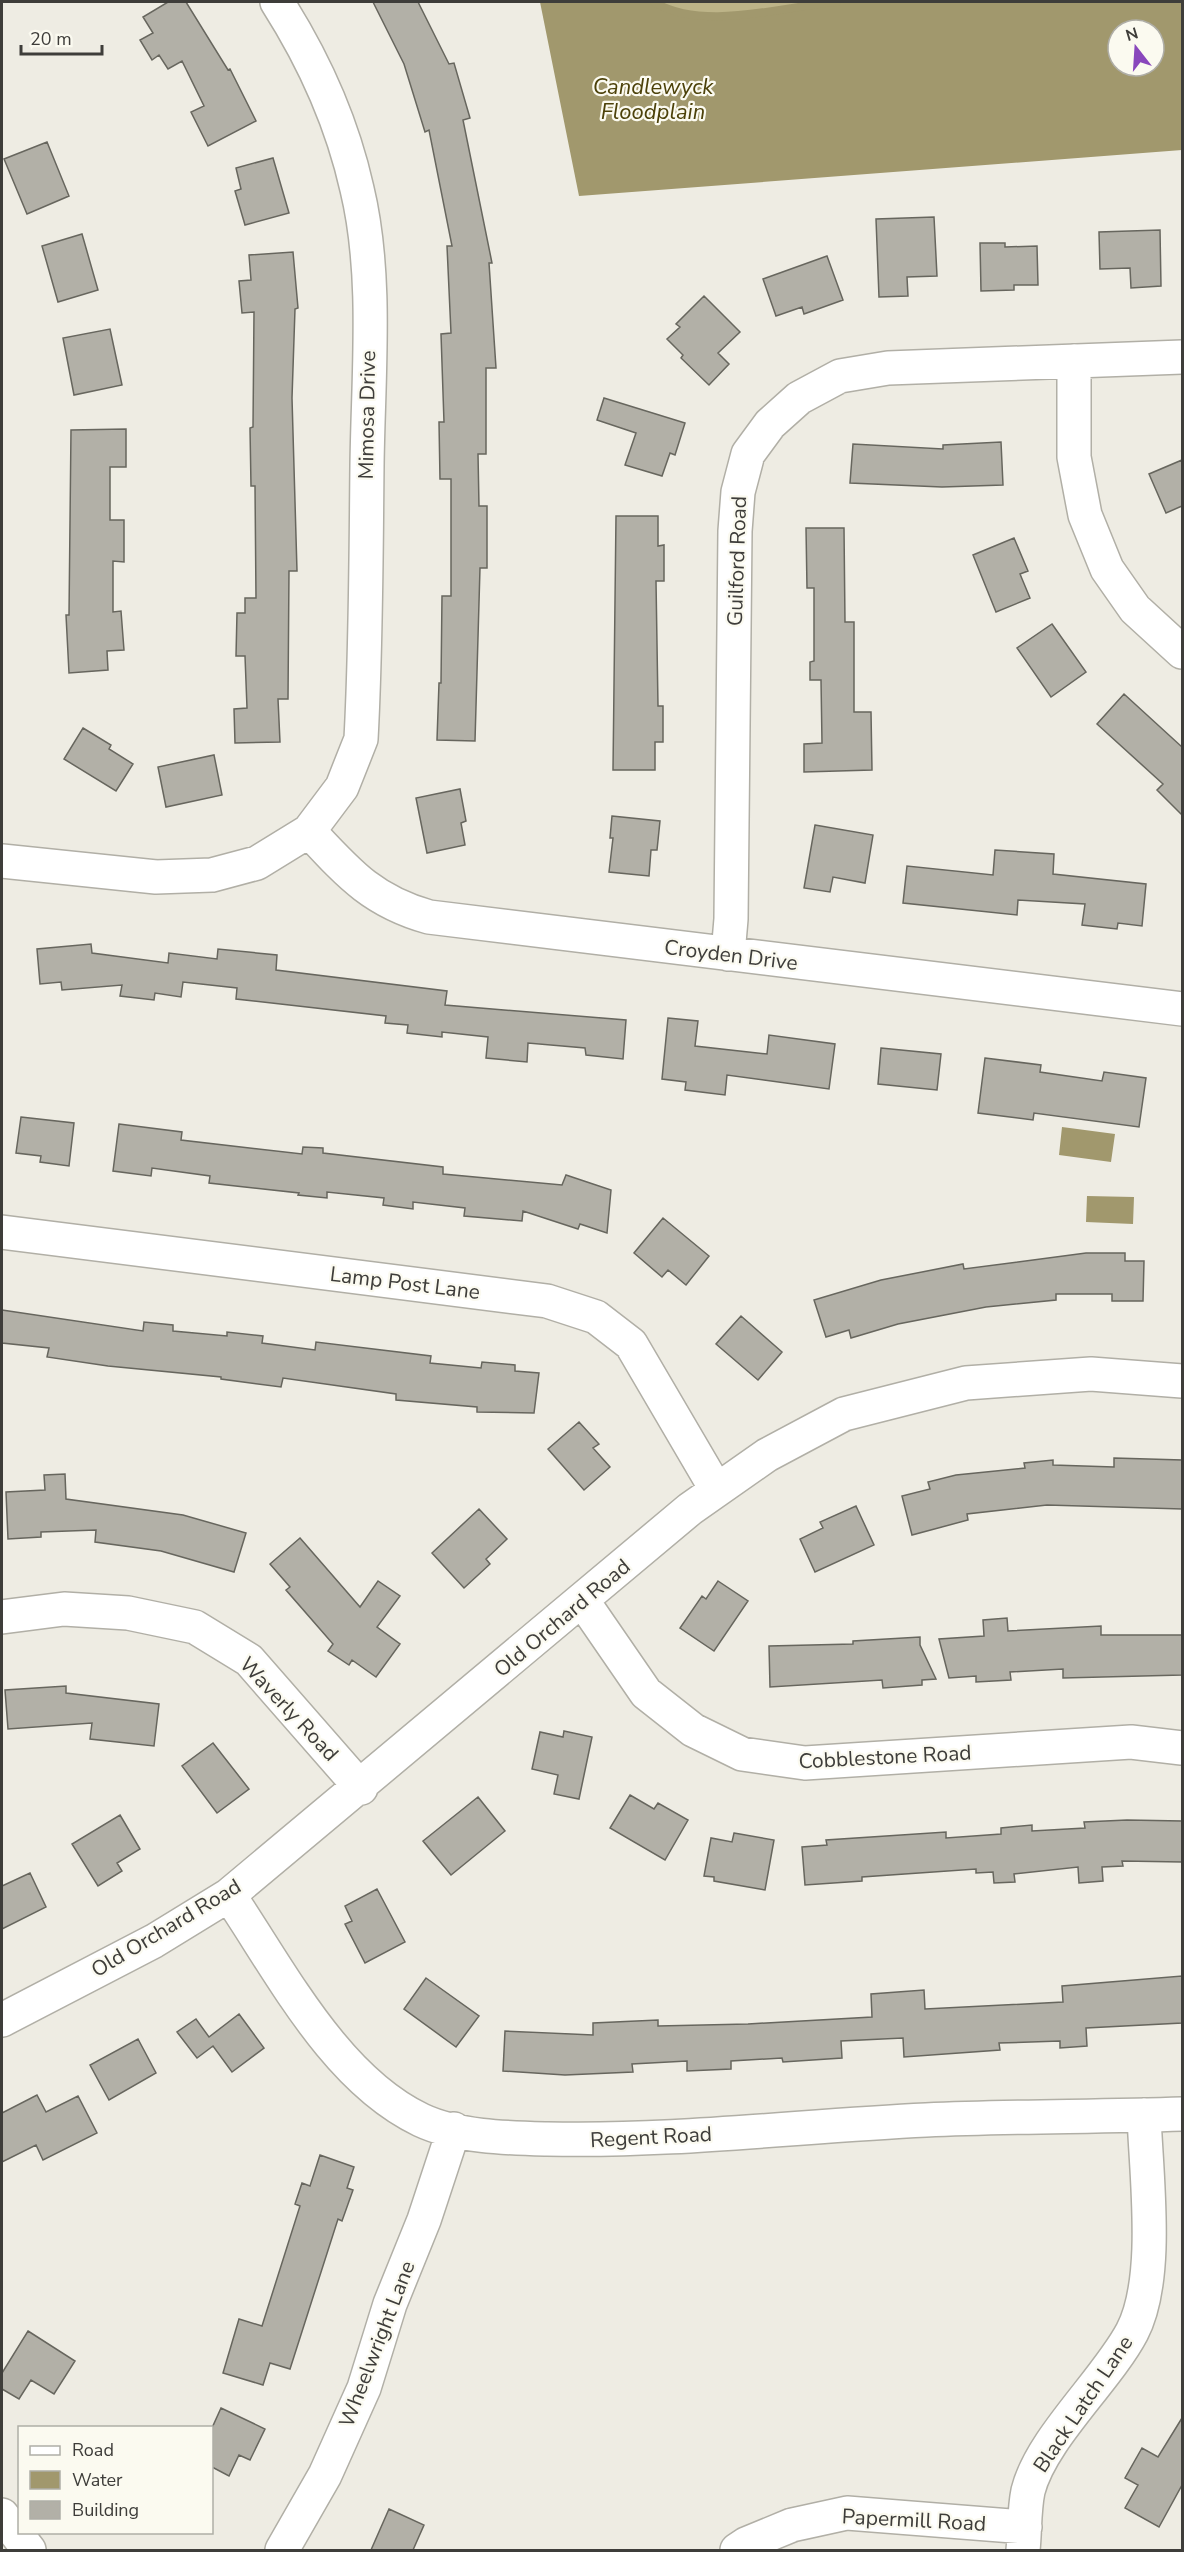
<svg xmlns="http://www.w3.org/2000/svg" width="1184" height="2552" viewBox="0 0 1184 2552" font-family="'Nunito Sans',sans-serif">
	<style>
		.forest { fill: #bdb488 }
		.water { fill: #a1986d; fill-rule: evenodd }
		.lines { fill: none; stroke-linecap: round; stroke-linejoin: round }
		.stream { stroke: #a1986d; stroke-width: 8 }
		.building { fill: #b2b0a7; stroke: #67665e; stroke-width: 1.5 }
		.minor-casing { stroke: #b1afa6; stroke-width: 36 }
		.minor { stroke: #fff; stroke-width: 33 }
		.labels { text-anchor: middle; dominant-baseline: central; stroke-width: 4.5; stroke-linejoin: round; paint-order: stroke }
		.street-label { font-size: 21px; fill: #3e3d3a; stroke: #fbfaf0 }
		.water-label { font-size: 22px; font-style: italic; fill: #4c4109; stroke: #fbfaf0 }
	</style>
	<rect width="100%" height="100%" fill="#eeece3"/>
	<path class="forest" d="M 654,2 L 837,2 C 783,6 703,32 654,2 Z"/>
	<path class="water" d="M 540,2 L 654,2 L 678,12 L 705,15 L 744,15 L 837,2 L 1182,2 L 1182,150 L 579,196 ZM 1118,30 L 1154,30 L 1154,66 L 1118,66 Z
		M 1062,1127 L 1115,1134 L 1111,1162 L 1059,1155 Z
		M 1087,1196 L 1134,1197 L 1133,1224 L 1086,1222 Z"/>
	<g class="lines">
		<path class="stream" d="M 654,2 C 703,32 783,6 837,2"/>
	</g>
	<path class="building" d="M 168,2 L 186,2 L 228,70 L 230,69 L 256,121 L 208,146 L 191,112 L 204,106 L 182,61 L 168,69 L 159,55 L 152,60 L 140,40 L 153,33 L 143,17 Z
		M 373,2 L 418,2 L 449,64 L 454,63 L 470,118 L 463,120 L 492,263 L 489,263 L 496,368 L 486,368 L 486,454 L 478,454 L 479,506 L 487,506 L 487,568 L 480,568 L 475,741 L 437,740 L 439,683 L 441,683 L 442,596 L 451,596 L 451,479 L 440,479 L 439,422 L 444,422 L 441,334 L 451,333 L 447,246 L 452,246 L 429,130 L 425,132 L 404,64 Z
		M 47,142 L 69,196 L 27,214 L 4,159 Z
		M 273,158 L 289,213 L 245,225 L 235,191 L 241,189 L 236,168 Z
		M 934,217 L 937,276 L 907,277 L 908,296 L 879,297 L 876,219 Z
		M 1160,230 L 1161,286 L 1131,288 L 1130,268 L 1100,269 L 1099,232 Z
		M 82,234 L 98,290 L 58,302 L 42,246 Z
		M 980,243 L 1005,243 L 1005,247 L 1037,246 L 1038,285 L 1014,285 L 1014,290 L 981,291 Z
		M 293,252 L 298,308 L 295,309 L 292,398 L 297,571 L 289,571 L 288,699 L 278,699 L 280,742 L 235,743 L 234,709 L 247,708 L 245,656 L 236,656 L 237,613 L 245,613 L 245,598 L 256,598 L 255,486 L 251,486 L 250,428 L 253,427 L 254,312 L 242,313 L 239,281 L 251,280 L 249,255 Z
		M 827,256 L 843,300 L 804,314 L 802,307 L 776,316 L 763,279 Z
		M 704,296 L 740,332 L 718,353 L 729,364 L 709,385 L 681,358 L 683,355 L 667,339 L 680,327 L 676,324 Z
		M 110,329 L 122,385 L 74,395 L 63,338 Z
		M 604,398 L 685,423 L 675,455 L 670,453 L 662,476 L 625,465 L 636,433 L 597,420 Z
		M 126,429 L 126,467 L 110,467 L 110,520 L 124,520 L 124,562 L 113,561 L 113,612 L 121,611 L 124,650 L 107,651 L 108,670 L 69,673 L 66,615 L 69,615 L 71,430 Z
		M 1001,442 L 1003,485 L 942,487 L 850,483 L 853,444 L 943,449 L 943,445 Z
		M 1182,460 L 1182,506 L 1166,513 L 1149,474 Z
		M 616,516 L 658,516 L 658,546 L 664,545 L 664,581 L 656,581 L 658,706 L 663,706 L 663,742 L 655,742 L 655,770 L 613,770 Z
		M 806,528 L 844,528 L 845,622 L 854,622 L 854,712 L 871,712 L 872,770 L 804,772 L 804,744 L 822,743 L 821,680 L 810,680 L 810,662 L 814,661 L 814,588 L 807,588 Z
		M 1014,538 L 1028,571 L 1020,574 L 1030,598 L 996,612 L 973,555 Z
		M 1052,624 L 1086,672 L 1051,697 L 1017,648 Z
		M 1124,694 L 1182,747 L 1182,815 L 1157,790 L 1163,784 L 1097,724 Z
		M 83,728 L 111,745 L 109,749 L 133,764 L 116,791 L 64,759 Z
		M 214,755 L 222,795 L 166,807 L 158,767 Z
		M 460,789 L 466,821 L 461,823 L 465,845 L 427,853 L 416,798 Z
		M 612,816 L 660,821 L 657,850 L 651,850 L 649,876 L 609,872 L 613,838 L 610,838 Z
		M 815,825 L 873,835 L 865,883 L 833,877 L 830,892 L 804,888 Z
		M 995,850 L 1054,854 L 1053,874 L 1146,884 L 1142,926 L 1118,923 L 1117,929 L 1082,925 L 1085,904 L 1018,900 L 1017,915 L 903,903 L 907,866 L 993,875 Z
		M 91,944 L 92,953 L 168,963 L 169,953 L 217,959 L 218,949 L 277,955 L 276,970 L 447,991 L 445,1005 L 626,1020 L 623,1059 L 586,1055 L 585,1048 L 528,1043 L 527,1062 L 486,1058 L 488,1037 L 442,1032 L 442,1037 L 407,1033 L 408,1025 L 385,1023 L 386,1016 L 236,999 L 237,988 L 183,982 L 181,997 L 155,993 L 154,1000 L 120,996 L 122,985 L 62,990 L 61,982 L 40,984 L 37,949 Z
		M 668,1018 L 698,1021 L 695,1046 L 767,1054 L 769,1035 L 835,1044 L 829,1089 L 727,1075 L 725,1095 L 685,1090 L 686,1082 L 662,1079 Z
		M 881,1048 L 941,1054 L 937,1090 L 878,1084 Z
		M 985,1058 L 1041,1065 L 1040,1072 L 1102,1081 L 1104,1072 L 1146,1078 L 1139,1127 L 1034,1113 L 1033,1120 L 978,1113 Z
		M 21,1117 L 74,1123 L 69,1166 L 40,1162 L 41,1156 L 16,1153 Z
		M 119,1124 L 182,1132 L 181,1140 L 302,1154 L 303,1147 L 323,1148 L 323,1153 L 443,1167 L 443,1174 L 562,1185 L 566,1175 L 611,1190 L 607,1233 L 580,1224 L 578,1229 L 523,1211 L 522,1221 L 464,1216 L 465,1208 L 413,1202 L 413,1209 L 383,1205 L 384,1198 L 327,1192 L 327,1198 L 298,1195 L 299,1193 L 209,1183 L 210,1176 L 152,1168 L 151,1176 L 113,1171 Z
		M 663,1218 L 709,1256 L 686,1285 L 668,1270 L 662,1277 L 634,1253 Z
		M 1086,1253 L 1125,1253 L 1125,1261 L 1144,1261 L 1143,1301 L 1112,1301 L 1112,1294 L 1056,1294 L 1056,1300 L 986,1307 L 898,1324 L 851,1338 L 849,1330 L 826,1337 L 814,1300 L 881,1280 L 963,1264 L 964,1269 Z
		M 2,1310 L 143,1331 L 144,1322 L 173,1325 L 173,1331 L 227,1336 L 227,1332 L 263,1336 L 262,1343 L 315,1350 L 316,1342 L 431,1356 L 430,1363 L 481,1368 L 482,1362 L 515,1365 L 515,1371 L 539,1373 L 534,1413 L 477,1412 L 477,1407 L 396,1400 L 396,1394 L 283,1378 L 281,1387 L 221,1379 L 221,1377 L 108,1366 L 47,1357 L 49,1348 L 2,1343 Z
		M 741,1316 L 782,1352 L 758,1380 L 716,1344 Z
		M 579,1422 L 599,1444 L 593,1448 L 610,1467 L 584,1490 L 548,1449 Z
		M 1114,1458 L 1182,1460 L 1182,1509 L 1047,1505 L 967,1514 L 968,1520 L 912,1535 L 902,1496 L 930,1489 L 928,1482 L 956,1475 L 1025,1468 L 1024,1463 L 1053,1460 L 1053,1465 L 1114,1467 Z
		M 65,1474 L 66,1499 L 183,1515 L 246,1533 L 234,1572 L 161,1551 L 95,1542 L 96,1530 L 41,1532 L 41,1537 L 8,1539 L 6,1492 L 45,1490 L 44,1475 Z
		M 856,1506 L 874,1545 L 815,1572 L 800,1539 L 823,1528 L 820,1522 Z
		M 479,1509 L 507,1539 L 486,1559 L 490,1564 L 464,1588 L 432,1553 Z
		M 300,1538 L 360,1607 L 378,1581 L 400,1596 L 377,1627 L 400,1644 L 376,1677 L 352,1660 L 349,1665 L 328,1651 L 333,1644 L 286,1590 L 290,1587 L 270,1564 Z
		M 718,1581 L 748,1601 L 714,1651 L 680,1628 L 702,1596 L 706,1599 Z
		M 1007,1618 L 1008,1631 L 1101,1626 L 1101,1635 L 1182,1635 L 1182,1675 L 1063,1678 L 1063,1669 L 1010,1672 L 1011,1680 L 976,1682 L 976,1676 L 949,1678 L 939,1639 L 984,1636 L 983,1620 Z
		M 920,1637 L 920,1645 L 936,1679 L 922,1680 L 922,1685 L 883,1688 L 882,1680 L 770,1687 L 769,1646 L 853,1644 L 853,1641 Z
		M 66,1686 L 66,1693 L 159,1704 L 154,1746 L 90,1739 L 92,1723 L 8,1729 L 5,1690 Z
		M 564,1731 L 592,1737 L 579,1799 L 554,1794 L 558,1775 L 532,1769 L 540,1732 L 563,1737 Z
		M 213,1743 L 249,1789 L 217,1813 L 182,1766 Z
		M 630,1795 L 654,1809 L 658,1803 L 688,1820 L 665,1860 L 610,1828 Z
		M 478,1797 L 505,1831 L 451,1875 L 423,1841 Z
		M 120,1815 L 140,1849 L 117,1863 L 122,1871 L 98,1886 L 72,1844 Z
		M 1127,1820 L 1182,1821 L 1182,1862 L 1122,1861 L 1123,1866 L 1102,1867 L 1103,1881 L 1079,1883 L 1078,1867 L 1014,1874 L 1015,1882 L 994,1883 L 993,1872 L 976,1873 L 976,1869 L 862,1877 L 862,1881 L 805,1885 L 802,1847 L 827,1845 L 826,1840 L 946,1832 L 946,1838 L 1001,1834 L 1001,1828 L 1032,1825 L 1032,1831 L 1085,1828 L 1084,1822 Z
		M 734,1833 L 774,1840 L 765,1890 L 714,1881 L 714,1877 L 704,1876 L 711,1838 L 732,1842 Z
		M 30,1873 L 46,1907 L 2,1929 L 2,1886 Z
		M 377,1889 L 405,1942 L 365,1963 L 345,1924 L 352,1921 L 345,1906 Z
		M 1182,1976 L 1182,2023 L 1086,2028 L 1087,2046 L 1060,2048 L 1060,2041 L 999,2043 L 1000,2050 L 904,2057 L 903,2038 L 841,2041 L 842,2058 L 783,2062 L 782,2058 L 731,2061 L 731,2069 L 687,2071 L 687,2061 L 632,2064 L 633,2072 L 565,2075 L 503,2071 L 505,2031 L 593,2035 L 593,2023 L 658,2020 L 658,2026 L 748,2024 L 872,2017 L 871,1994 L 924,1990 L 925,2009 L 1063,2002 L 1062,1986 Z
		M 426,1978 L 479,2016 L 456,2047 L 404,2009 Z
		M 239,2014 L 264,2048 L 232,2072 L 213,2046 L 197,2058 L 177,2032 L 196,2019 L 209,2037 Z
		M 138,2039 L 156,2073 L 109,2100 L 90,2065 Z
		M 37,2095 L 46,2112 L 78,2096 L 97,2133 L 43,2160 L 36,2145 L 2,2162 L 2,2113 Z
		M 320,2155 L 354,2167 L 347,2188 L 353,2190 L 342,2221 L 338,2219 L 290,2369 L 270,2363 L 263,2385 L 223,2373 L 239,2319 L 262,2326 L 300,2206 L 295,2204 L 302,2183 L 310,2186 Z
		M 28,2331 L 75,2361 L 54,2394 L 31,2380 L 19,2399 L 2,2389 L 2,2373 Z
		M 221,2408 L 265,2429 L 250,2460 L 239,2455 L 229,2476 L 212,2467 L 212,2428 Z
		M 1182,2418 L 1182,2485 L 1159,2527 L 1125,2508 L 1138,2485 L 1125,2478 L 1142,2448 L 1158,2457 Z
		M 389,2509 L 424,2525 L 413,2550 L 371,2550 Z"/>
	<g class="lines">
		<g class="minor-casing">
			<path id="minor" d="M 1074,361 L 1074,457 L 1085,515 L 1107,569 L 1135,609 L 1182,652
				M 309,831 C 348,873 372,901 429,917 L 1182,1009
				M 2,861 L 156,877 L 212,875 L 257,863 L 309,831 L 342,787 L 361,739 C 366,648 366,557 367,466 C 368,377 378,276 357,189 C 342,122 314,60 277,2
				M 728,954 L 731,919 L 735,531 L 738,492 L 748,454 L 770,424 L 799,398 L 840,376 L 888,368 L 1182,357
				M 2,1232 L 547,1301 L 596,1317 L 631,1344 L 716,1489
				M 582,1600 L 646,1693 L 693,1730 L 742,1754 L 805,1763 L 1131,1742 L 1182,1748
				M 2,1617 L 64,1609 L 128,1613 L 195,1627 L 249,1660 L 361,1788
				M 229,1895 C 281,1972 335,2079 421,2120 C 457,2137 508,2138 547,2139 C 674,2142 800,2126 926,2120 C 1011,2116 1097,2117 1182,2114
				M 2,2020 L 154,1941 L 229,1895 L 690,1509 L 767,1455 L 844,1414 L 966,1383 L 1091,1374 L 1182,1381
				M 2,2515 L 29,2550
				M 282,2550 L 325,2475 L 364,2388 L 390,2304 L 424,2220 L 454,2129
				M 737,2550 L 746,2544 L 792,2525 L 847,2513 L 1025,2527
				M 1023,2550 C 1025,2532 1024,2510 1028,2491 C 1041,2439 1106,2381 1132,2332 C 1160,2279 1146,2175 1144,2115"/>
		</g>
		<use href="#minor" class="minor"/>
	</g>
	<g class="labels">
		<g class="street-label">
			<text transform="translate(367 415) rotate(-89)">Mimosa Drive</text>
			<text transform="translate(737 561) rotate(-88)">Guilford Road</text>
			<text transform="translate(731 955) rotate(7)">Croyden Drive</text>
			<text transform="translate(405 1283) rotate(7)">Lamp Post Lane</text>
			<text transform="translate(562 1618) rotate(-40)">Old Orchard Road</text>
			<text transform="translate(289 1709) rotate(47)">Waverly Road</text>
			<text transform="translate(885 1757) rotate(-3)">Cobblestone Road</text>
			<text transform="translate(166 1928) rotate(-31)">Old Orchard Road</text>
			<text transform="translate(651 2137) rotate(-3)">Regent Road</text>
			<text transform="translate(377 2344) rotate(-69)">Wheelwright Lane</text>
			<text transform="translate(1083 2404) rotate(-56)">Black Latch Lane</text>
			<text transform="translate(914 2520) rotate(3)">Papermill Road</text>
		</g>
		<g class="water-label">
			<text x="653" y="87">Candlewyck<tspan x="653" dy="25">Floodplain</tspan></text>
		</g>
	</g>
	<rect width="1184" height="2552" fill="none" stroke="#3e3d3a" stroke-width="6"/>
	<rect x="18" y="2426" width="195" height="108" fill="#fbfaf0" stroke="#afaea7" stroke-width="1.5"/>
	<rect x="30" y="2446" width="30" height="9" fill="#ffffff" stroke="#afaea7" stroke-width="1.5"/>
	<text x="72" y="2456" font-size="18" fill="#3e3d3a">Road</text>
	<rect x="30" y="2471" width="30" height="18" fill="#a1986d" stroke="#afaea7" stroke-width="1.5"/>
	<text x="72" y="2486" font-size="18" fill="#3e3d3a">Water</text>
	<rect x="30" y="2501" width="30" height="18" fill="#b2b0a7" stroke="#afaea7" stroke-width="1.5"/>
	<text x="72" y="2516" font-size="18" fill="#3e3d3a">Building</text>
	<g transform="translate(1136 48) rotate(343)"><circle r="28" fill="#fbfaf0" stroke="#afaea7" stroke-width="1.5"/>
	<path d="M0-4.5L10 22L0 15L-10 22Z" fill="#8947bc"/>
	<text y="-9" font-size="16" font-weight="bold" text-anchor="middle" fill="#3e3d3a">N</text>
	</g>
	<path d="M21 45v9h81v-9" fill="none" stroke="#3e3d3a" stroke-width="3"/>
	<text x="30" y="45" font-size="18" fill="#3e3d3a" stroke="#fbfaf0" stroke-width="4.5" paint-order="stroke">20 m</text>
</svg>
